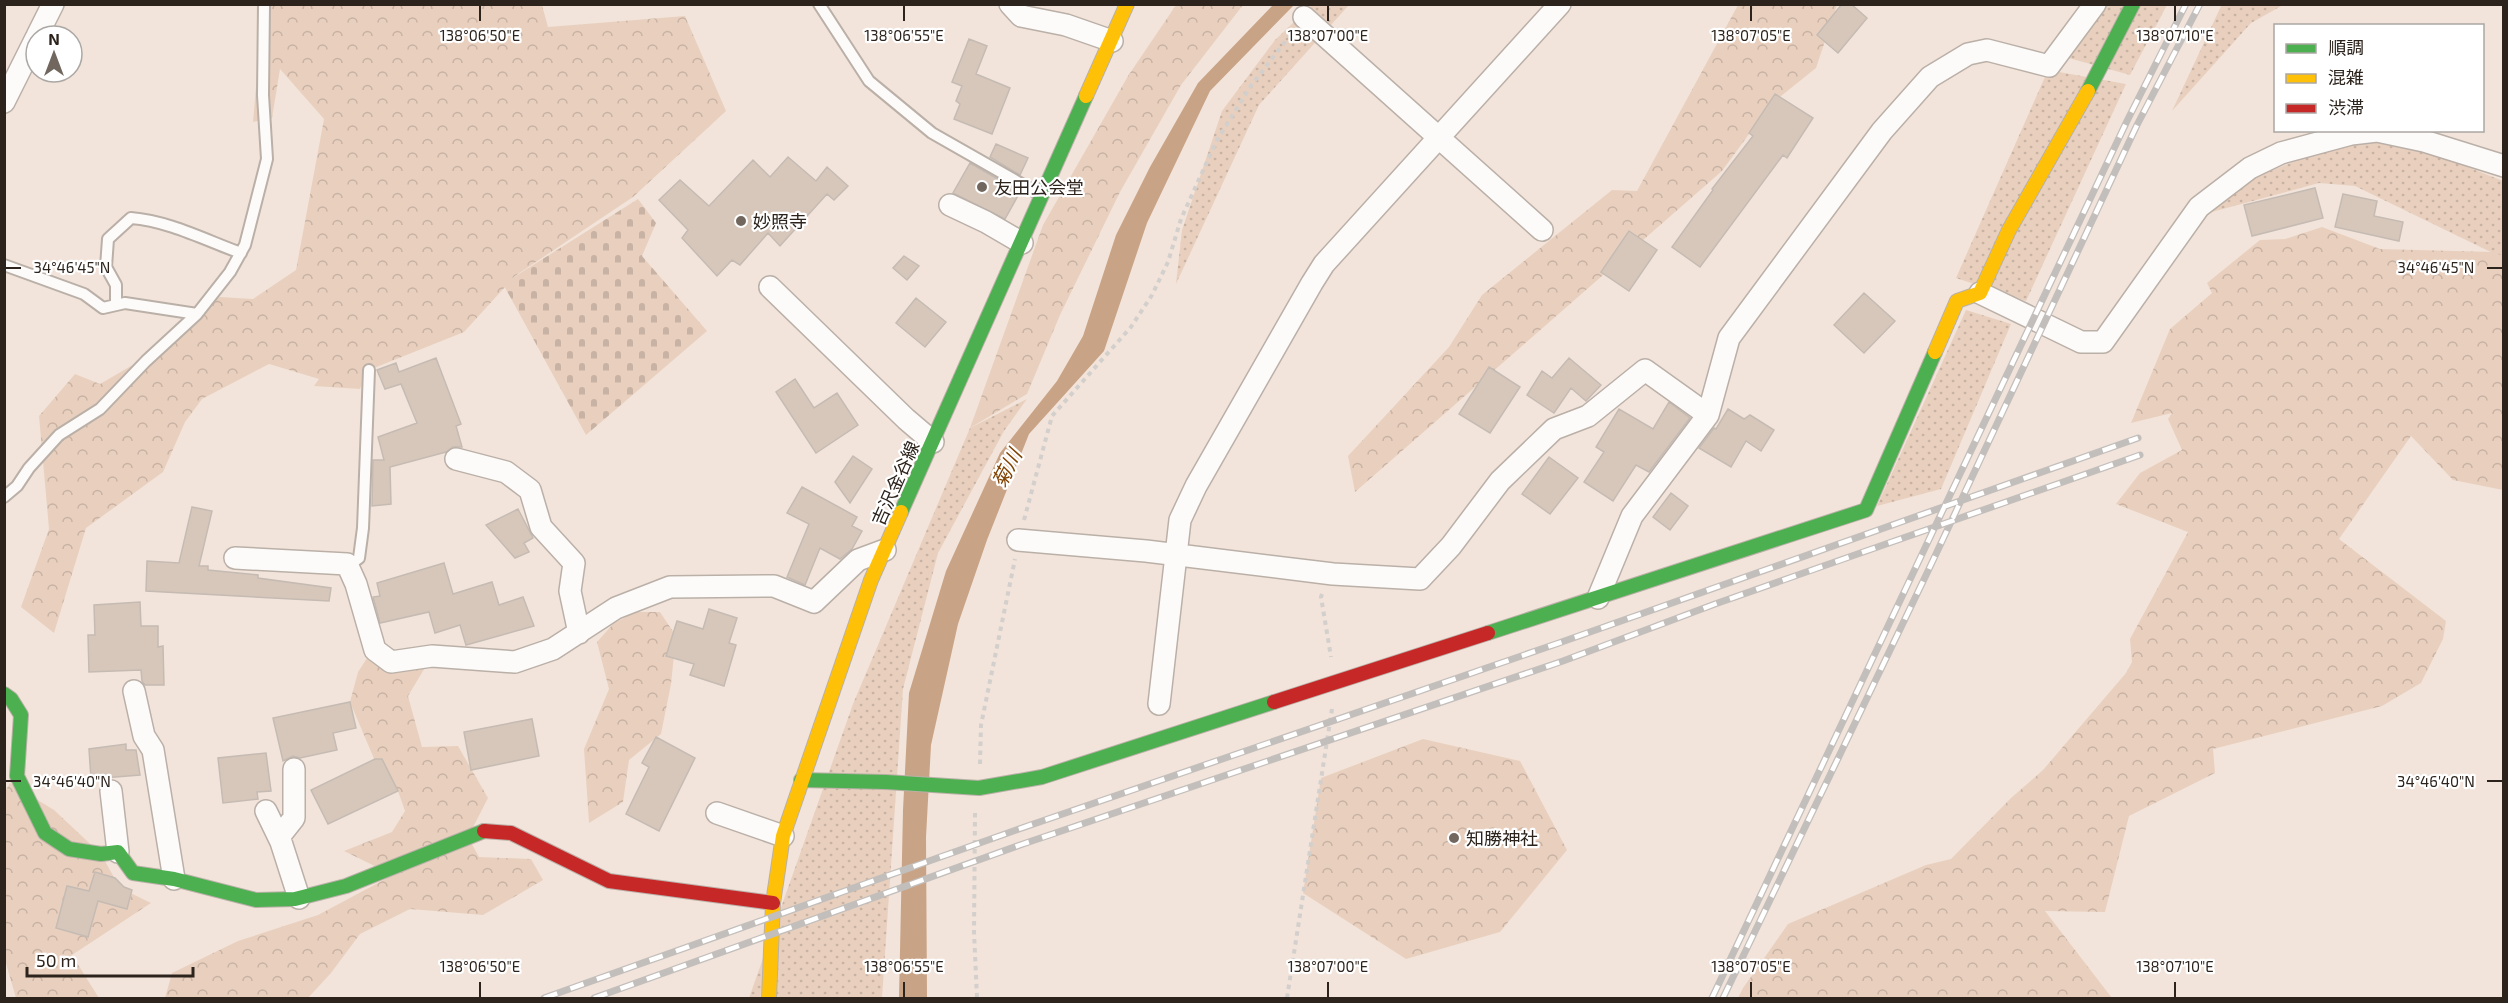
<svg xmlns="http://www.w3.org/2000/svg" width="2508" height="1003" viewBox="0 0 2508 1003" font-family="'Exo 2','Noto Sans JP',sans-serif">
	<style>
		.grass { fill: url(#grass-dots) }
		.forest { fill: url(#forest-crowns) }
		.cemetery { fill: url(#cemetery-stones) }
		.water { fill: #c9a386 }
		.building { fill: #d7c7bb; stroke: #c5bbb3; stroke-width: 1.5 }
		.lines { fill: none; stroke-linecap: round; stroke-linejoin: round }
		.lane-casing { stroke: #bab0a8; stroke-width: 14 }
		.street-casing { stroke: #bab0a8; stroke-width: 24 }
		.fast-casing { stroke: #bab0a8; stroke-width: 16 }
		.slow-casing { stroke: #bab0a8; stroke-width: 16 }
		.jam-casing { stroke: #bab0a8; stroke-width: 16 }
		.path { stroke: #d3cfcc; stroke-width: 4; stroke-dasharray: 4.5 4.5; stroke-linecap: butt }
		.lane { stroke: #fdfbf9; stroke-width: 10 }
		.street { stroke: #fdfbf9; stroke-width: 21 }
		.fast { stroke: #4caf50; stroke-width: 14 }
		.slow { stroke: #ffc107; stroke-width: 14 }
		.jam { stroke: #c62828; stroke-width: 14 }
		.rail-casing { stroke: #c2bebb; stroke-width: 7 }
		.rail { stroke: #fff; stroke-width: 4.5; stroke-dasharray: 14; stroke-linecap: butt }
		.ticks { fill: none; stroke: #2c231c; stroke-width: 2 }
		.poi-dot { fill: #71675e; stroke: #fff; stroke-width: 2 }
		.labels { text-anchor: middle; dominant-baseline: central; stroke-width: 4.5; stroke-linejoin: round; paint-order: stroke }
		.poi-label { font-size: 18px; fill: #2c231c; stroke: #fff; text-anchor: start }
		.street-label { font-size: 18px; fill: #2c231c; stroke: #fff }
		.water-label { font-size: 20px; font-style: italic; fill: #804200; stroke: #fff }
		.ticks-label { font-size: 15px; text-anchor: middle; fill: #2c231c; stroke: #fff; stroke-width: 4.5; stroke-linejoin: round; paint-order: stroke }
	</style>
	<defs>
		<pattern id="grass-dots" width="8" height="8" patternUnits="userSpaceOnUse" patternTransform="scale(1.5)"><rect width="8" height="8" fill="#e9d0be"/><path d="M2 2h.1M6 6h.1" fill="none" stroke="#c8b2a3" stroke-width="1.8" stroke-linecap="round"/></pattern>
		<pattern id="forest-crowns" width="20" height="18" patternUnits="userSpaceOnUse" patternTransform="scale(1.5)"><rect width="20" height="18" fill="#e9d0be"/><path d="M2 6a3 3 0 1 1 6 0M12 15a3 3 0 1 1 6 0" fill="none" stroke="#c8b2a3"/></pattern>
		<pattern id="cemetery-stones" width="16" height="16" patternUnits="userSpaceOnUse" patternTransform="scale(1.5)"><rect width="16" height="16" fill="#e9d0be"/><path d="M2 7V4a2 2 0 0 1 4 0v3zM10 15v-3a2 2 0 0 1 4 0v3z" fill="#c8b2a3"/></pattern>
	</defs>
	<rect width="100%" height="100%" fill="#f2e4da"/>
	<path class="grass" d="M 2222,4 L 2283,5 L 2251,23 L 2172,111 Z
		M 1312,5 L 1349,5 L 1259,105 L 1176,284 L 1182,230 L 1222,111 L 1275,40 Z
		M 2107,5 L 2167,5 L 2130,75 L 2065,57 Z
		M 2048,70 L 2126,84 L 2026,301 L 1956,278 Z
		M 2375,141 L 2440,156 L 2503,181 L 2503,258 L 2355,186 L 2319,183 L 2208,213 L 2240,183 L 2326,149 Z
		M 1966,310 L 2011,324 L 1941,489 L 1877,506 Z
		M 1027,399 L 1004,431 L 938,553 L 903,689 L 882,998 L 749,998 L 853,704 L 970,428 Z"/>
	<path class="forest" d="M 263,5 L 542,5 L 548,27 L 685,16 L 726,111 L 633,197 L 515,276 L 464,332 L 369,370 L 360,389 L 314,386 L 319,379 L 269,364 L 202,399 L 185,422 L 163,472 L 86,528 L 54,633 L 21,607 L 49,529 L 39,416 L 75,374 L 100,384 L 167,345 L 220,297 L 253,299 L 296,270 L 324,119 L 280,69 L 272,118 L 253,122 Z
		M 1176,5 L 1243,5 L 1181,85 L 1120,192 L 1060,315 L 1027,394 L 970,428 L 1043,225 L 1128,76 Z
		M 1738,5 L 1837,5 L 1816,68 L 1771,104 L 1722,171 L 1355,492 L 1348,456 L 1449,347 L 1482,295 L 1612,190 L 1637,191 Z
		M 2322,227 L 2380,249 L 2493,252 L 2503,256 L 2503,490 L 2453,480 L 2411,436 L 2339,539 L 2446,621 L 2443,639 L 2421,683 L 2382,706 L 2213,749 L 2215,773 L 2129,816 L 2105,912 L 2045,911 L 2112,998 L 1738,998 L 1743,988 L 1788,924 L 1926,865 L 1951,859 L 2011,798 L 2043,770 L 2126,673 L 2132,662 L 2130,639 L 2188,532 L 2116,504 L 2140,473 L 2182,450 L 2168,419 L 2172,413 L 2131,423 L 2170,329 L 2212,293 L 2207,283 L 2260,240 L 2285,239 Z
		M 635,612 L 660,612 L 676,636 L 671,684 L 661,734 L 629,760 L 623,802 L 589,823 L 584,749 L 609,689 L 597,642 L 613,624 Z
		M 369,655 L 432,656 L 408,696 L 422,747 L 458,746 L 488,798 L 468,837 L 479,857 L 531,859 L 543,880 L 483,915 L 410,909 L 360,934 L 331,973 L 308,998 L 165,998 L 172,973 L 238,941 L 318,915 L 393,875 L 344,851 L 392,832 L 405,811 L 398,791 L 375,761 L 350,702 L 358,672 Z
		M 1423,739 L 1520,761 L 1567,850 L 1500,932 L 1406,959 L 1303,893 L 1321,778 Z
		M 10,783 L 54,810 L 101,854 L 120,888 L 151,903 L 72,955 L 99,998 L 16,998 L 5,960 L 4,793 Z"/>
	<path class="cemetery" d="M 638,199 L 656,223 L 642,256 L 707,331 L 586,435 L 503,284 Z"/>
	<path class="water" d="M 1273,5 L 1294,5 L 1210,91 L 1147,223 L 1104,351 L 1029,434 L 987,540 L 958,624 L 931,745 L 926,837 L 927,998 L 899,998 L 903,810 L 909,693 L 946,571 L 1000,453 L 1057,381 L 1083,336 L 1116,235 L 1150,167 L 1198,83 Z"/>
	<path class="building" d="M 1842,4 L 1851,4 L 1867,18 L 1838,53 L 1817,35 Z
		M 969,39 L 987,46 L 976,74 L 1010,88 L 992,134 L 954,119 L 960,104 L 956,101 L 962,86 L 952,82 Z
		M 1775,94 L 1813,118 L 1787,158 L 1783,155 L 1700,267 L 1672,247 L 1713,190 L 1712,189 L 1753,136 L 1749,133 Z
		M 996,144 L 1028,158 L 1020,175 L 990,157 Z
		M 788,157 L 816,181 L 827,167 L 848,186 L 834,200 L 827,194 L 780,246 L 768,233 L 740,265 L 732,260 L 717,276 L 682,238 L 688,230 L 659,200 L 680,180 L 709,206 L 753,160 L 770,177 Z
		M 970,163 L 1020,192 L 1005,219 L 953,193 Z
		M 2315,188 L 2323,218 L 2252,236 L 2244,205 Z
		M 2343,194 L 2377,201 L 2374,216 L 2403,222 L 2399,241 L 2335,227 Z
		M 1629,231 L 1657,250 L 1629,291 L 1601,272 Z
		M 904,256 L 919,266 L 907,280 L 893,268 Z
		M 1864,293 L 1895,321 L 1864,353 L 1834,325 Z
		M 916,298 L 946,322 L 925,347 L 896,323 Z
		M 436,358 L 461,424 L 456,426 L 462,447 L 453,447 L 446,452 L 390,467 L 391,504 L 372,506 L 373,460 L 384,460 L 378,437 L 417,423 L 401,384 L 385,389 L 377,370 L 396,363 L 399,372 Z
		M 1569,358 L 1601,385 L 1586,401 L 1571,388 L 1554,413 L 1527,395 L 1542,371 L 1552,378 Z
		M 1489,367 L 1520,387 L 1490,433 L 1459,414 Z
		M 795,379 L 814,408 L 837,393 L 858,425 L 816,453 L 776,392 Z
		M 1669,402 L 1690,418 L 1649,472 L 1636,465 L 1613,501 L 1584,482 L 1604,452 L 1596,447 L 1619,409 L 1653,429 Z
		M 1728,409 L 1744,419 L 1750,415 L 1774,430 L 1761,451 L 1746,441 L 1731,467 L 1699,448 L 1714,428 L 1716,429 Z
		M 853,456 L 872,469 L 850,503 L 835,482 Z
		M 1549,457 L 1578,478 L 1550,514 L 1522,494 Z
		M 802,487 L 857,517 L 852,526 L 862,531 L 852,549 L 840,559 L 820,548 L 805,585 L 787,577 L 809,524 L 787,513 Z
		M 1671,493 L 1688,506 L 1670,530 L 1653,517 Z
		M 192,507 L 212,511 L 199,566 L 208,566 L 208,570 L 258,575 L 258,578 L 331,588 L 329,601 L 146,591 L 147,561 L 179,563 Z
		M 518,509 L 533,538 L 524,543 L 529,552 L 515,558 L 486,525 Z
		M 444,563 L 453,594 L 492,582 L 499,605 L 523,597 L 534,626 L 466,645 L 460,625 L 435,633 L 429,612 L 380,623 L 373,597 L 380,596 L 377,583 Z
		M 140,602 L 141,626 L 158,626 L 158,647 L 163,646 L 164,685 L 145,685 L 142,681 L 141,670 L 89,672 L 88,635 L 95,635 L 94,605 Z
		M 709,609 L 737,618 L 729,643 L 736,645 L 724,686 L 690,675 L 694,664 L 666,656 L 677,621 L 703,629 Z
		M 350,702 L 356,728 L 333,733 L 337,750 L 300,758 L 293,756 L 283,761 L 273,718 Z
		M 532,719 L 539,756 L 471,770 L 464,732 Z
		M 656,737 L 695,758 L 659,831 L 626,814 L 649,767 L 642,763 Z
		M 126,744 L 126,750 L 136,750 L 140,775 L 91,779 L 89,749 Z
		M 266,753 L 271,791 L 257,792 L 258,799 L 223,803 L 218,758 Z
		M 375,759 L 382,759 L 398,791 L 328,824 L 311,790 Z
		M 95,872 L 115,878 L 124,887 L 132,890 L 127,909 L 98,901 L 88,937 L 56,928 L 67,886 L 89,891 Z"/>
	<g class="lines">
		<g class="lane-casing">
			<path id="lane" d="M 819,4 L 869,81 L 932,133 L 1039,194
				M 4,265 L 84,294 L 103,308 L 125,303 L 197,314
				M 116,305 L 116,285 L 106,267 L 108,239 L 131,218 C 169,221 205,240 241,253
				M 4,497 L 17,486 L 29,468 L 59,435 L 100,409 L 146,361 L 197,314 L 230,272 L 245,245 L 267,159 L 263,95 L 264,4
				M 348,566 L 359,558 L 363,528 L 369,370"/>
		</g>
		<g class="street-casing">
			<path id="street" d="M 1010,4 L 1021,16 L 1066,25 L 1112,41
				M 1304,17 L 1542,230
				M 37,36 L 53,4
				M 4,102 L 36,38
				M 950,205 L 986,222 L 1022,243
				M 770,287 L 906,419 L 933,442
				M 1980,293 L 2081,342 L 2103,342 L 2199,207 L 2250,168 L 2281,153 L 2351,134 L 2377,131 L 2424,141 L 2504,166
				M 456,459 L 506,472 L 530,490 L 541,527 L 574,563 L 570,591 L 579,633
				M 1018,540 L 1146,551 L 1333,574 L 1420,579 L 1451,546 L 1500,481 L 1554,429 L 1588,416 L 1645,370 L 1708,415
				M 235,558 L 347,564 L 356,584 L 375,650 L 391,662 L 432,656 L 515,662 L 553,649 L 616,608 L 670,587 L 774,586 L 814,602 L 858,560 L 885,550
				M 1598,598 L 1632,516 L 1708,415 L 1729,338 L 1882,131 L 1930,77 L 1968,54 L 1987,50 L 2049,66 L 2095,4
				M 134,691 L 144,736 L 153,750 L 174,879
				M 1159,704 L 1180,520 L 1196,486 L 1312,283 L 1324,264 L 1560,4
				M 111,791 L 118,852
				M 266,811 L 281,842 L 299,898
				M 717,813 L 783,836
				M 279,837 L 294,818 L 294,769"/>
		</g>
		<g class="fast-casing">
			<path id="fast" d="M 2088,91 L 2133,4
				M 901,512 L 1086,96
				M 1488,633 L 1866,510 L 1935,352
				M 4,694 L 11,699 L 21,715 L 17,776 L 45,833 L 69,849 L 101,854 L 118,852 L 133,873 L 174,879 L 256,900 L 295,899 L 346,886 L 484,831
				M 801,780 L 886,782 L 979,788 L 1042,777 L 1274,702"/>
		</g>
		<g class="slow-casing">
			<path id="slow" d="M 1086,96 L 1127,4
				M 1935,352 L 1957,301 L 1980,293 L 2009,230 L 2088,91
				M 769,998 L 773,903 L 783,836 L 871,580 L 901,512"/>
		</g>
		<g class="jam-casing">
			<path id="jam" d="M 1274,702 L 1488,633
				M 484,831 L 511,833 L 609,881 L 773,903"/>
		</g>
		<path class="path" d="M 1024,520 L 1052,416 L 1131,327 L 1152,295 L 1168,262 L 1181,219 L 1216,142 L 1250,87 L 1291,34
			M 1322,594 L 1321,597 L 1331,657
			M 980,764 L 981,725 L 1015,559
			M 975,813 L 974,932 L 977,998
			M 1287,998 L 1332,709"/>
		<use href="#lane" class="lane"/>
		<use href="#street" class="street"/>
		<use href="#fast" class="fast"/>
		<use href="#slow" class="slow"/>
		<use href="#jam" class="jam"/>
		<g class="rail-casing">
			<path id="rail" d="M 544,998 L 1019,829 L 1556,644 L 2138,438
				M 594,998 L 1020,845 L 1563,661 L 1715,604 L 2140,455
				M 1712,998 L 2127,121 L 2186,4
				M 1723,998 L 1928,571 L 2137,125 L 2200,4"/>
		</g>
		<use href="#rail" class="rail"/>
	</g>
	<path class="ticks" d="M 480,6 L 480,21M 904,6 L 904,21M 1328,6 L 1328,21M 1751,6 L 1751,21M 2175,6 L 2175,21M 6,268 L 21,268M 2487,268 L 2502,268M 6,781 L 21,781M 2487,781 L 2502,781M 480,982 L 480,997M 904,982 L 904,997M 1328,982 L 1328,997M 1751,982 L 1751,997M 2175,982 L 2175,997"/>
	<g class="poi-dot">
		<circle cx="982" cy="187" r="6"/>
		<circle cx="741" cy="221" r="6"/>
		<circle cx="1454" cy="838" r="6"/>
	</g>
	<g class="labels">
		<g class="poi-label">
			<text x="994" y="187">友田公会堂</text>
			<text x="753" y="221">妙照寺</text>
			<text x="1466" y="838">知勝神社</text>
		</g>
		<g class="street-label">
			<text transform="translate(895 483) rotate(-66)">吉沢金谷線</text>
		</g>
		<g class="water-label">
			<text transform="translate(1006 468) rotate(-62)">菊川</text>
		</g>
	</g>
	<g class="ticks-label">
		<text x="480" y="41">138°06'50"E</text>
		<text x="904" y="41">138°06'55"E</text>
		<text x="1328" y="41">138°07'00"E</text>
		<text x="1751" y="41">138°07'05"E</text>
		<text x="2175" y="41">138°07'10"E</text>
		<text x="72" y="273">34°46'45"N</text>
		<text x="2436" y="273">34°46'45"N</text>
		<text x="72" y="787">34°46'40"N</text>
		<text x="2436" y="787">34°46'40"N</text>
		<text x="480" y="972">138°06'50"E</text>
		<text x="904" y="972">138°06'55"E</text>
		<text x="1328" y="972">138°07'00"E</text>
		<text x="1751" y="972">138°07'05"E</text>
		<text x="2175" y="972">138°07'10"E</text>
	</g>
	<rect width="2508" height="1003" fill="none" stroke="#2c231c" stroke-width="12"/>
	<rect x="2274" y="24" width="210" height="108" fill="#ffffff" stroke="#aba7a4" stroke-width="1.5"/>
	<rect x="2286" y="44" width="30" height="9" fill="#4caf50" stroke="#aba7a4" stroke-width="1.5"/>
	<text x="2328" y="54" font-size="18" fill="#2c231c">順調</text>
	<rect x="2286" y="74" width="30" height="9" fill="#ffc107" stroke="#aba7a4" stroke-width="1.5"/>
	<text x="2328" y="84" font-size="18" fill="#2c231c">混雑</text>
	<rect x="2286" y="104" width="30" height="9" fill="#c62828" stroke="#aba7a4" stroke-width="1.5"/>
	<text x="2328" y="114" font-size="18" fill="#2c231c">渋滞</text>
	<g transform="translate(54 54)"><circle r="28" fill="#ffffff" stroke="#aba7a4" stroke-width="1.5"/>
	<path d="M0-4.5L10 22L0 15L-10 22Z" fill="#71675e"/>
	<text y="-9" font-size="16" font-weight="bold" text-anchor="middle" fill="#2c231c">N</text>
	</g>
	<path d="M27 967v9h166v-9" fill="none" stroke="#2c231c" stroke-width="3"/>
	<text x="36" y="967" font-size="18" fill="#2c231c" stroke="#ffffff" stroke-width="4.5" paint-order="stroke">50 m</text>
</svg>
